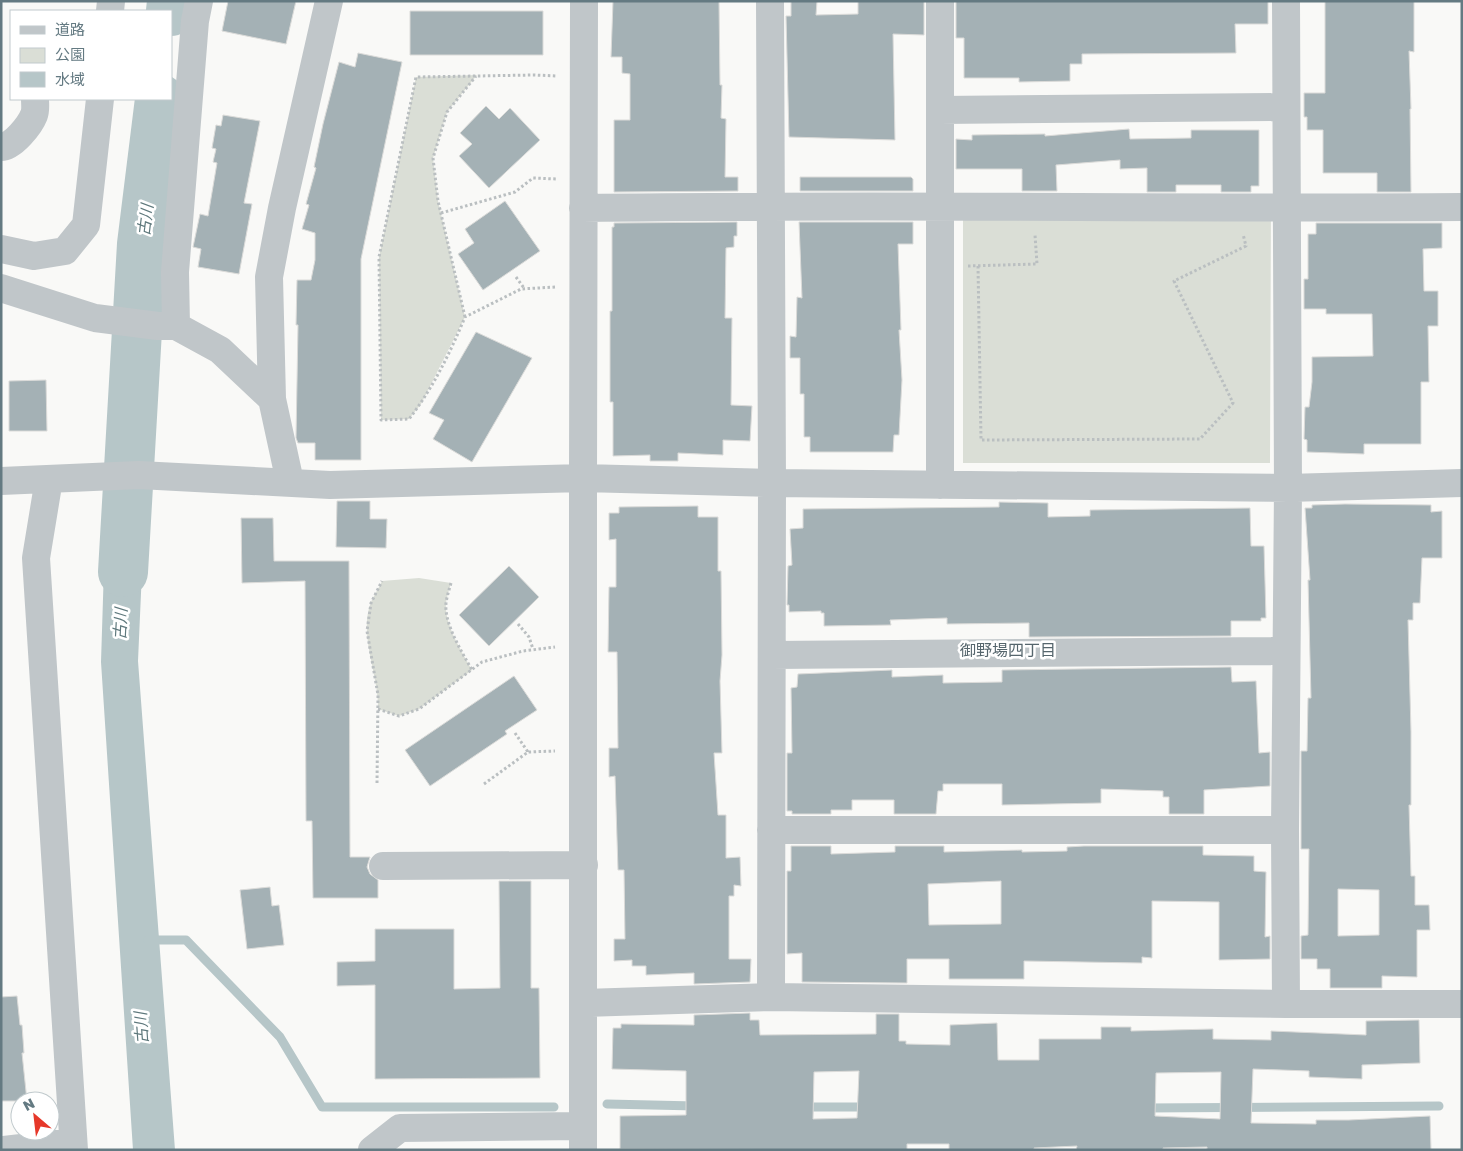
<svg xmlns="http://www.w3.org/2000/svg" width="1463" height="1151" viewBox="0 0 1463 1151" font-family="'Golos Text','Noto Sans JP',sans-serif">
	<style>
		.green { fill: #daded6 }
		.water { fill: #b6c6c8 }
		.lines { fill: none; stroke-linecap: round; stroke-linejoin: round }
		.stream { stroke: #b6c6c8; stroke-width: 9 }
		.river { stroke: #b6c6c8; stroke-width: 50 }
		.building { fill: #a4b1b5; stroke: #dbdbd9; fill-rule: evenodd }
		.path { stroke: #babfc1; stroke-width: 3; stroke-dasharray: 2.5 2.5; stroke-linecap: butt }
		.minor { stroke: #c0c6c9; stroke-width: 28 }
		.labels { text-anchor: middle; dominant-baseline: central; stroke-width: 5; stroke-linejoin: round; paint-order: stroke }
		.water-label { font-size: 16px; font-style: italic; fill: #5e787c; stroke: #fff }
		.neighbourhood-label { font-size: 16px; fill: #56666d; stroke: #fff }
	</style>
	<rect width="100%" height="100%" fill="#f9f9f7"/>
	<path class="green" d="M 477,75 L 447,112 L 433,158 L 438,201 L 465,317 L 421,404 L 409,419 L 381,420 L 379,257 L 416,77 Z
		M 963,199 L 1271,199 L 1270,463 L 963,463 Z
		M 419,578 L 451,583 C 449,590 447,596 446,603 C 444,624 462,652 472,670 L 419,709 L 399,716 L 378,709 C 379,674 358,636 371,602 C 374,595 379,588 382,581 Z"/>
	<path class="water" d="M 145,503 L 138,661 L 175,1150 L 133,1150 L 101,662 L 106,504 Z"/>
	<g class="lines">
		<path class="stream" d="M 148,940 L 186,940 L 280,1037 L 322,1107 L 554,1107
			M 607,1104 L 696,1106
			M 802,1107 L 869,1107
			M 1144,1108 L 1439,1106"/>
		<path class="river" d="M 171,11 L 172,1
			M 123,572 L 142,244 L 160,99"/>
	</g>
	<path class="building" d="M 228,1 L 296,1 L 286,44 L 222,31 Z
		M 613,1 L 719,1 L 720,85 L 722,85 L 721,118 L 726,119 L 725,177 L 738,177 L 738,191 L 614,192 L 614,120 L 630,120 L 630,74 L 622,73 L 622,57 L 611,57 Z
		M 791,1 L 817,1 L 816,15 L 858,14 L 858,1 L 924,1 L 924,35 L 893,34 L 895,140 L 789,137 L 786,16 L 791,16 Z
		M 956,1 L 1268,1 L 1268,24 L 1235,24 L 1236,53 L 1082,54 L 1082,64 L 1070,64 L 1070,81 L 1019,82 L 1019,78 L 964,78 L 964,38 L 956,38 Z
		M 1325,1 L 1414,1 L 1414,52 L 1409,51 L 1411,109 L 1410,109 L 1411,192 L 1377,192 L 1377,173 L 1323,173 L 1323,130 L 1307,130 L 1307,117 L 1304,117 L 1304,93 L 1325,93 Z
		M 410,11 L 543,11 L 543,55 L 410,55 Z
		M 358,53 L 402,62 L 361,259 L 361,460 L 315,460 L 315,443 L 298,443 L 296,438 L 298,325 L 296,325 L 297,280 L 311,280 L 315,260 L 315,233 L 302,229 L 309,205 L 306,204 L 316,168 L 314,167 L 323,124 L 339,62 L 355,67 Z
		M 486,106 L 499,119 L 510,108 L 540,140 L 489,188 L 459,156 L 472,144 L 460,133 Z
		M 223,115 L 260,121 L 244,203 L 252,204 L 239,274 L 198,267 L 201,249 L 193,247 L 200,214 L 208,216 L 217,163 L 213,162 L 216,149 L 212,148 L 216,125 L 221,126 Z
		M 1129,129 L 1130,139 L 1191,138 L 1191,130 L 1259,130 L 1259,186 L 1251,186 L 1251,192 L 1221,192 L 1221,185 L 1176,185 L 1176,192 L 1147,192 L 1147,168 L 1120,169 L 1120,160 L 1056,165 L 1057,191 L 1022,191 L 1022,169 L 956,169 L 956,139 L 972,140 L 972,135 L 1045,134 L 1045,136 Z
		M 800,177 L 911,177 L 913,179 L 913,191 L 800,191 Z
		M 505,201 L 540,251 L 483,290 L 458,254 L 474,243 L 465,229 Z
		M 737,222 L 737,236 L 734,236 L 734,247 L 726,248 L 725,318 L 732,318 L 731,405 L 752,406 L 750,441 L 723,440 L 723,455 L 678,453 L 678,461 L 650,461 L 650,455 L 613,456 L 613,402 L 610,402 L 610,311 L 612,311 L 612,227 L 614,227 L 614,223 Z
		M 799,222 L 913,222 L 913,244 L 898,244 L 901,330 L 899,330 L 902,380 L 899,435 L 894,435 L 893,452 L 810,452 L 810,437 L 804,437 L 804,394 L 800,394 L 800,358 L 790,358 L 790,336 L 796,337 L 797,297 L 802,298 Z
		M 1316,223 L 1442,223 L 1442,248 L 1423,249 L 1424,291 L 1438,291 L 1438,326 L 1428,326 L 1429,382 L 1421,382 L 1421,444 L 1364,444 L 1364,454 L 1307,452 L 1307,440 L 1304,439 L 1305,407 L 1309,407 L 1312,382 L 1312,357 L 1373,356 L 1372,314 L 1326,314 L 1326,309 L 1304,309 L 1304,279 L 1308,279 L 1308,234 L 1316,234 Z
		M 476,332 L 532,358 L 472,462 L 433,439 L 444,420 L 429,413 Z
		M 46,380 L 47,431 L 9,431 L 9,381 Z
		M 337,501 L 370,501 L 370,519 L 387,519 L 386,548 L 336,547 Z
		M 999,502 L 1048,503 L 1048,517 L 1090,516 L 1090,510 L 1250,508 L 1251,546 L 1264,546 L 1266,618 L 1261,618 L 1261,621 L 1231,621 L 1231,636 L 1029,637 L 1029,623 L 947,624 L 947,618 L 890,620 L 891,625 L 824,626 L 824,613 L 821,613 L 821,611 L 789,612 L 789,605 L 787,605 L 788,566 L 792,565 L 790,529 L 803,528 L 803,509 L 999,507 Z
		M 1345,504 L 1431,505 L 1431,512 L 1442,511 L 1442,558 L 1422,558 L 1420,603 L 1413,603 L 1413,620 L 1408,620 L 1411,732 L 1411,805 L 1409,805 L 1411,876 L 1415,876 L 1415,905 L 1429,905 L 1430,930 L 1417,930 L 1417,977 L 1382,976 L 1382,988 L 1330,988 L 1330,969 L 1317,969 L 1317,959 L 1301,959 L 1301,936 L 1308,935 L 1309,849 L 1301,849 L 1301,751 L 1307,751 L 1308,698 L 1311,698 L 1308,580 L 1310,580 L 1305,508 L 1312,508 L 1312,505 ZM 1338,889 L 1379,890 L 1379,935 L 1338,936 Z
		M 698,506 L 698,517 L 718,517 L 718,571 L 721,571 L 722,655 L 720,681 L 722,753 L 714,753 L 718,815 L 726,815 L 726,858 L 740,857 L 741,886 L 734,885 L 734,896 L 729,896 L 729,959 L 751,959 L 750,982 L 694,984 L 694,973 L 646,975 L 646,966 L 632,966 L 632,960 L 614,961 L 614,939 L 625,939 L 624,870 L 618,870 L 615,776 L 609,777 L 609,748 L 618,748 L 617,652 L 608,652 L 609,587 L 616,587 L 616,539 L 609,540 L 609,513 L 619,513 L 619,507 Z
		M 241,518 L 273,518 L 274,561 L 349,561 L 350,857 L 370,857 L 367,867 L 370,874 L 378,880 L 378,898 L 313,898 L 312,821 L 306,821 L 305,581 L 242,583 Z
		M 509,566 L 539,597 L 489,646 L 459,615 Z
		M 1231,667 L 1232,682 L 1256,681 L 1259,753 L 1270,752 L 1270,786 L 1204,790 L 1204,814 L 1169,814 L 1169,797 L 1163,797 L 1163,791 L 1101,789 L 1101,803 L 1002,805 L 1002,784 L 943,784 L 943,791 L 938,791 L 936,814 L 894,814 L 894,800 L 852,800 L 852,810 L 831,810 L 831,814 L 792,814 L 792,811 L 787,811 L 787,753 L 792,753 L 791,688 L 797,687 L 798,674 L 892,670 L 892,677 L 943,675 L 943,683 L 1002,682 L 1002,670 Z
		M 514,676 L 537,710 L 505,731 L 507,734 L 430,786 L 405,750 Z
		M 791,846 L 831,846 L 831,854 L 895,852 L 895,846 L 944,846 L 944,852 L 1022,850 L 1022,852 L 1067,851 L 1067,847 L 1084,846 L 1203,846 L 1203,855 L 1254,856 L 1254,871 L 1266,872 L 1265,937 L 1270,936 L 1270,959 L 1219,960 L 1219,902 L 1152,901 L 1152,958 L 1142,957 L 1142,963 L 1024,961 L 1024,979 L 949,979 L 949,959 L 907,959 L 907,983 L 802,982 L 802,953 L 787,954 L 787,871 L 791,871 ZM 1001,881 L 1001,924 L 929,925 L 928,884 Z
		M 499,881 L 531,881 L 531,988 L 539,988 L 540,1078 L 375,1079 L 375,985 L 337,986 L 337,962 L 375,961 L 375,929 L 454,929 L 454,989 L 500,988 Z
		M 270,887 L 272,906 L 279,905 L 284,945 L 247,949 L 240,890 Z
		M 17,996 L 20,1025 L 22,1025 L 24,1053 L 22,1053 L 27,1101 L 1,1101 L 1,997 Z
		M 750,1013 L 750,1020 L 759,1020 L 760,1035 L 876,1034 L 876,1014 L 899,1014 L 899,1041 L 906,1041 L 906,1044 L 950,1045 L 950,1025 L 997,1023 L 998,1060 L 1039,1060 L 1039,1039 L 1101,1039 L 1101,1027 L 1131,1027 L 1131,1031 L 1213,1029 L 1213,1039 L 1271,1040 L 1271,1031 L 1366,1035 L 1366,1021 L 1419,1020 L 1420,1063 L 1362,1065 L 1362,1079 L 1309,1077 L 1309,1071 L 1253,1069 L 1251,1123 L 1316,1124 L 1316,1120 L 1349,1120 L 1430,1116 L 1431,1150 L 1207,1150 L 1207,1147 L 1163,1148 L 1163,1150 L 1076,1150 L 1077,1146 L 1034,1148 L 1034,1150 L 949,1150 L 949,1144 L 907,1144 L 907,1150 L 620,1149 L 620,1116 L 686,1115 L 686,1071 L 612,1069 L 613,1028 L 621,1028 L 621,1024 L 694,1025 L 694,1015 ZM 859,1071 L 857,1118 L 813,1119 L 814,1072 ZM 1221,1072 L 1220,1119 L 1155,1116 L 1156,1073 Z"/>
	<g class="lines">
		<path class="path" d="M 441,213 L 515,192 L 533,178 L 557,179
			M 968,266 L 1037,264 L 1035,235
			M 978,266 L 981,440 L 1200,439 L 1233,403 L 1174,281 L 1246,246 L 1243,234
			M 516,277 L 524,288
			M 555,287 L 521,289 L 465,317 C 450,353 433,388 409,419 L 381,420 L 379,257 L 416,77 L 535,75 L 556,76
			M 465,317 L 438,201 L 433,158 L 447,112 L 476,76
			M 451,583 C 449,590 447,596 446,603 C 444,624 462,652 472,670
			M 518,624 L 529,637 L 533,649
			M 378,709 L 399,716 L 419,709 L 482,662 L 523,651 L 555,647
			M 515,733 L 528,752
			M 377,783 L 378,695 L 367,631 L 371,603 L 382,581
			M 484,784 L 528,752 L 555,751"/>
		<path class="minor" d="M 199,1 L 195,21 L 175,272 L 176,326 L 220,350 L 272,399
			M 770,1 L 772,483 L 771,997
			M 940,1 L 940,485
			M 110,11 L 111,1
			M 940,110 L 1286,107
			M 1,147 C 13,147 30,125 34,115 C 36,110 35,104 35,99
			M 583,208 C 876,204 1169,209 1462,207
			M 1,249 L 34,256 L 65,251 L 86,225 L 100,99
			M 1,288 L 95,318 L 158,326 L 176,326
			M 49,479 L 36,558 L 74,1150
			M 1,481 L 139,475 L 330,485 L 583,478 L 772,483 L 1288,488 L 1462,483
			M 290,482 L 272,399 L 269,277 L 282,208 L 329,1
			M 772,655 L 1286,651
			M 771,830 L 1285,830
			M 383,866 L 584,865
			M 584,1003 L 771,997 L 1286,1004 L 1462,1004
			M 1286,1004 L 1285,830 L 1288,488 L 1286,1
			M 4,1150 L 73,1142
			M 372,1150 L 400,1128 L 583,1126
			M 583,1150 L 583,478 L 584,1"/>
	</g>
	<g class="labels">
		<g class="water-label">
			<text transform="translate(145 220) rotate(-83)">古川</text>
			<text transform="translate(120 624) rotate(-87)">古川</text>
			<text transform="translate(141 1028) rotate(-94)">古川</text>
		</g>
		<g class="neighbourhood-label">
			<text x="1008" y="650">御野場四丁目</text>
		</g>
	</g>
	<rect width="1463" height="1151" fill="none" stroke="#647a82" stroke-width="5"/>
	<rect x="10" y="10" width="162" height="90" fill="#ffffff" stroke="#c1cacd"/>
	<rect x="20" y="26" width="25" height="8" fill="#c0c6c9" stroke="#c1cacd"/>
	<text x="55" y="35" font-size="15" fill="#647a82">道路</text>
	<rect x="20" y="48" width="25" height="15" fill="#daded6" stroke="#c1cacd"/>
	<text x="55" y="60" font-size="15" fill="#647a82">公園</text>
	<rect x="20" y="72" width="25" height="15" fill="#b6c6c8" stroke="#c1cacd"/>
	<text x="55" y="85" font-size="15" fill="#647a82">水域</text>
	<g transform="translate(35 1116) rotate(332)"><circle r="24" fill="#ffffff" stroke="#c1cacd"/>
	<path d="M0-4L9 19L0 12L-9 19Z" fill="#e6382a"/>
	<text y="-8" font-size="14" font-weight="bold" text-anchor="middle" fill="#647a82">N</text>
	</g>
</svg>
